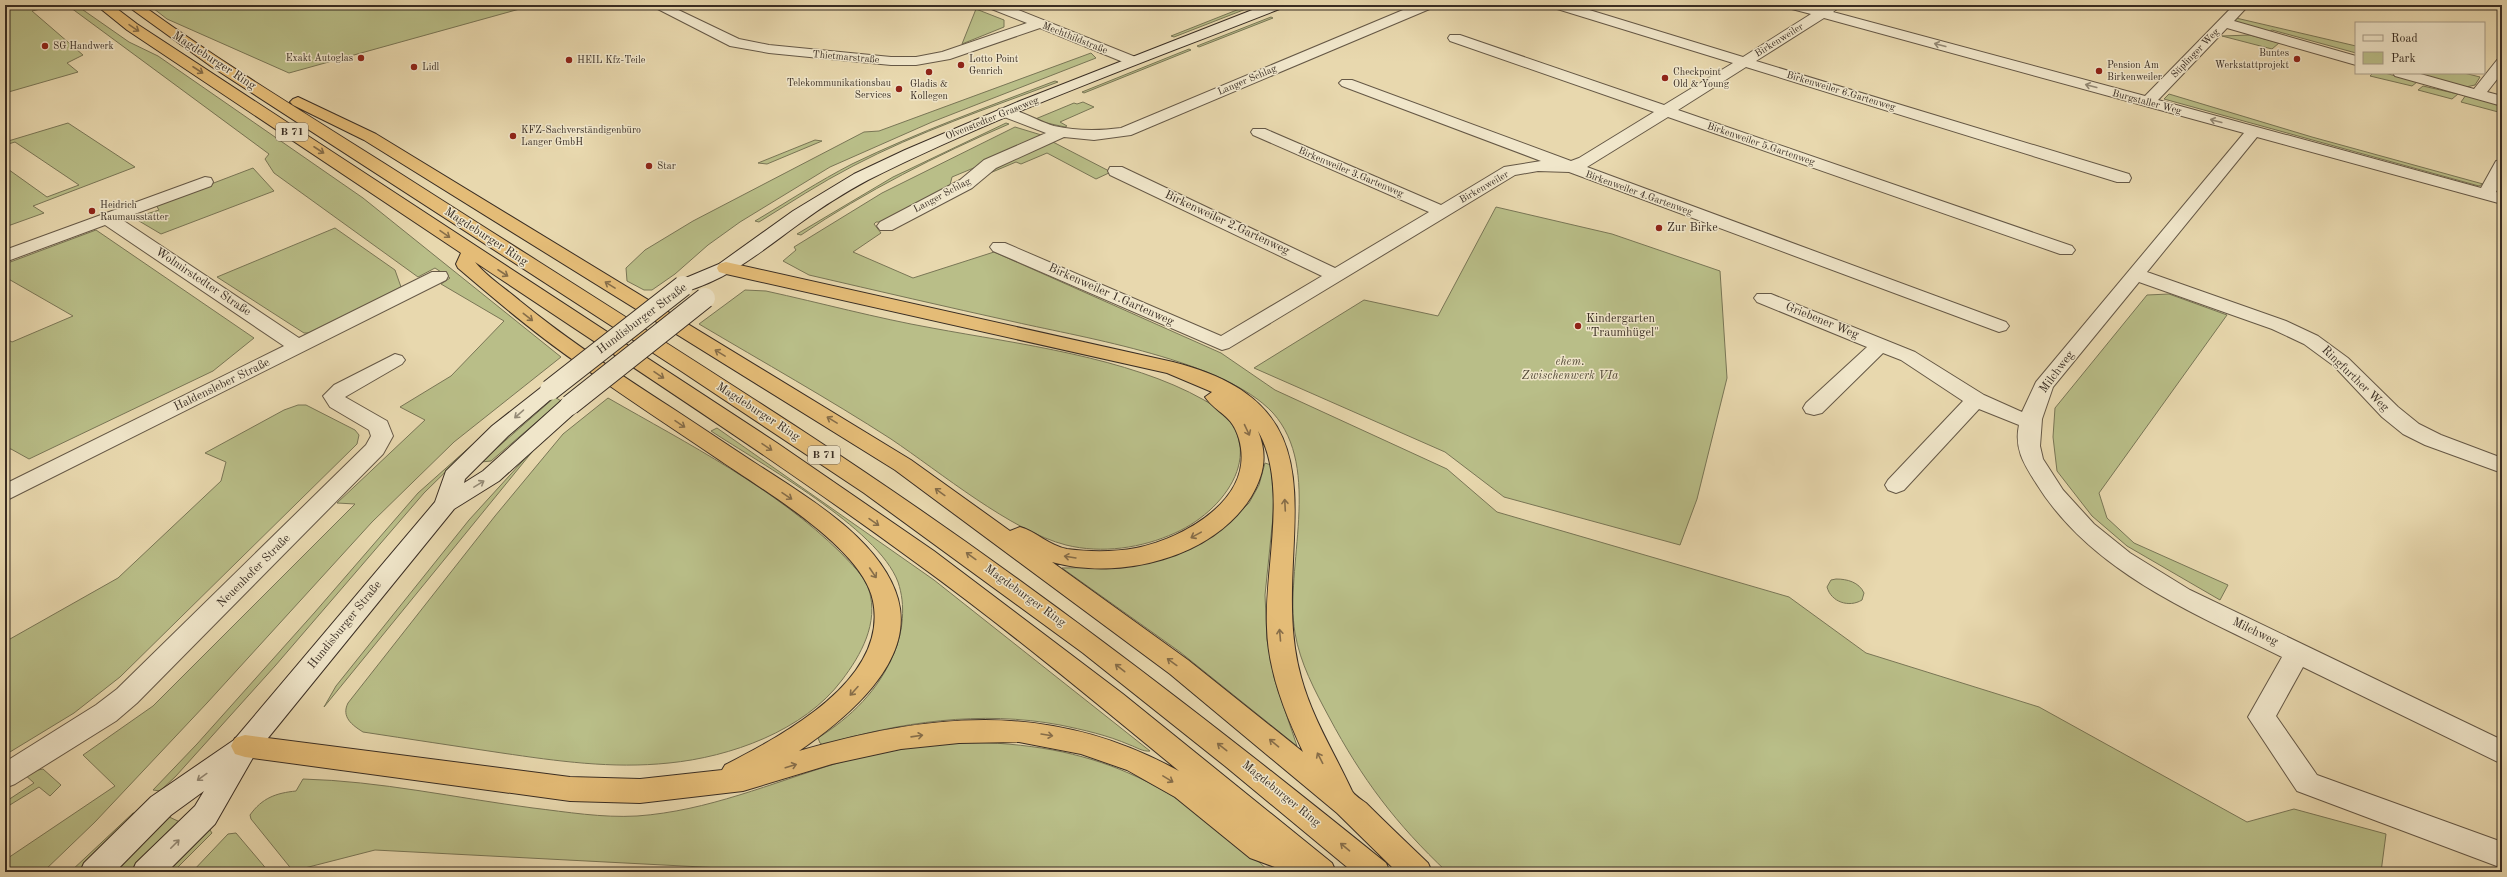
<svg xmlns="http://www.w3.org/2000/svg" width="2507" height="877" viewBox="0 0 2507 877" font-family="'Old Standard TT',serif">
	<style>
		.green { fill: #b9be88; stroke: #797656 }
		.lines { fill: none; stroke-linecap: round; stroke-linejoin: round }
		.minor-casing { stroke: #655846; stroke-width: 2 }
		.secondary-casing { stroke: #392d23; stroke-width: 2 }
		.trunk-casing { stroke: #392d23; stroke-width: 2 }
		.minor { fill: #f0e6ca; fill-rule: evenodd }
		.secondary { fill: #f0e6ca; fill-rule: evenodd }
		.trunk { fill: #e4bc77; fill-rule: evenodd }
		.secondary-bridge-casing { stroke: #392d23; stroke-width: 22; stroke-linecap: butt }
		.secondary-bridge { stroke: #f0e6ca; stroke-width: 20 }
		.oneway { stroke: #866d49 }
		.oneway2 { stroke: #948a76 }
		.poi-dot { fill: #8f2418; stroke: #f0e6ca; stroke-width: 1.5 }
		.labels { text-anchor: middle; dominant-baseline: central; stroke-width: 3; stroke-linejoin: round; paint-order: stroke }
		.far-street-label { font-size: 10px; fill: #392d23; stroke: #f0e6ca }
		.far-poi-label { font-size: 10px; fill: #392d23; stroke: #f0e6ca; text-anchor: start }
		.shield { fill: #f0e6ca; stroke: #706455; stroke-width: 1 }
		.shield-label { font-size: 11px; font-weight: bold; fill: #392d23 }
		.street-label { font-size: 12px; fill: #392d23; stroke: #f0e6ca }
		.poi-label { font-size: 12px; fill: #392d23; stroke: #f0e6ca; text-anchor: start }
		.park-label { font-size: 12px; font-style: italic; fill: #534a37; stroke: #f0e6ca }
	</style>
	<rect width="100%" height="100%" fill="#e8d8ae"/>
	<filter id="stains"><feTurbulence type="fractalNoise" baseFrequency=".005" numOctaves="4"/><feColorMatrix values="0 0 0 0 .2 0 0 0 0 .09 0 0 0 0 .02 0 0 0 .5 -.17"/></filter>
	<radialGradient id="worn" r=".72"><stop offset=".6" stop-color="#630" stop-opacity="0"/><stop offset="1" stop-color="#630" stop-opacity=".3"/></radialGradient>
	<path class="green" d="M 5,5 L 57,5 L 32,11 L 83,55 L 67,63 L 78,72 L 5,93 Z
		M 67,5 L 76,5 L 129,42 L 158,56 L 363,198 L 561,357 L 454,442 L 372,522 L 207,703 L 95,822 L 43,872 L 5,872 L 5,860 L 115,786 L 83,755 L 153,706 L 355,504 L 337,503 L 425,420 L 400,407 L 451,376 L 504,321 L 441,284 L 450,278 L 435,268 L 418,277 L 274,173 L 265,159 L 269,154 Z
		M 149,5 L 534,5 L 289,73 L 167,19 Z
		M 1247,6 L 1251,7 L 1174,37 L 1171,36 Z
		M 976,9 L 1004,20 L 1004,27 L 962,44 Z
		M 1271,17 L 1273,18 L 1199,47 L 1197,46 Z
		M 2236,18 L 2356,46 L 2356,53 L 2272,30 L 2267,33 L 2234,22 Z
		M 2250,35 L 2279,43 L 2272,49 L 2222,36 Z
		M 1189,49 L 1191,50 L 1084,93 L 1082,92 Z
		M 1091,53 L 1096,58 L 932,122 L 830,167 L 740,222 L 708,245 L 675,274 L 652,290 L 644,290 L 627,281 L 626,268 L 645,250 L 693,221 L 864,132 L 879,131 Z
		M 2373,73 L 2385,73 L 2417,82 L 2412,86 L 2370,76 Z
		M 2425,73 L 2464,73 L 2480,77 L 2475,85 L 2466,87 L 2422,77 Z
		M 1055,81 L 1058,82 C 989,108 918,132 853,166 C 820,183 790,203 759,222 L 755,221 C 787,202 819,181 852,164 C 918,132 987,107 1055,81 Z
		M 2423,86 L 2458,94 L 2452,99 L 2418,90 Z
		M 2169,94 L 2312,137 L 2483,184 L 2479,186 L 2164,99 Z
		M 2466,95 L 2502,104 L 2502,113 L 2461,102 Z
		M 1083,102 L 1094,107 L 1060,122 L 1067,126 L 1065,127 L 1033,120 L 1074,103 L 1077,104 Z
		M 68,123 L 135,167 L 33,206 L 44,213 L 5,227 L 5,167 L 47,197 L 79,185 L 15,142 L 5,145 L 5,142 Z
		M 1006,123 L 1009,124 C 937,155 866,191 801,235 L 797,234 L 893,177 Z
		M 1015,127 L 1048,137 L 952,177 L 949,189 L 886,222 L 876,222 L 874,224 L 881,233 L 853,252 L 913,278 L 994,252 L 1221,353 L 1275,390 L 1447,469 L 1497,512 L 1789,597 L 1866,653 L 2039,707 L 2247,822 L 2294,809 L 2386,834 L 2381,872 L 1447,872 C 1396,824 1362,779 1329,717 C 1315,691 1300,663 1295,633 C 1284,567 1323,469 1273,413 C 1224,360 1085,338 1015,322 C 947,307 878,291 809,275 L 783,261 L 796,250 L 794,247 L 882,193 Z
		M 815,140 L 822,141 L 767,164 L 758,163 Z
		M 1051,141 L 1111,172 L 1096,179 L 1047,153 L 1021,164 L 1016,162 L 990,173 L 993,166 Z
		M 253,168 L 274,191 L 161,234 L 134,218 L 159,210 L 156,205 Z
		M 1496,207 L 1612,234 L 1720,271 L 1727,378 L 1697,499 L 1680,545 L 1504,497 L 1445,452 L 1254,368 L 1364,300 L 1438,316 Z
		M 335,228 L 395,270 L 401,287 L 311,333 L 304,333 L 217,277 Z
		M 96,230 L 254,338 L 213,371 L 29,459 L 11,449 L 5,449 L 5,338 L 12,342 L 73,316 L 5,277 L 5,264 Z
		M 745,290 L 766,291 C 821,303 876,318 932,328 C 1018,344 1128,357 1204,400 C 1274,439 1231,508 1175,533 C 1142,548 1102,554 1066,545 C 1011,531 940,472 891,439 C 829,399 763,362 699,324 Z
		M 2169,294 L 2227,315 L 2099,493 L 2107,518 L 2134,543 L 2228,585 L 2220,600 L 2127,546 L 2092,516 L 2057,471 L 2053,437 L 2055,408 L 2147,295 Z
		M 555,397 L 561,401 L 491,461 L 481,462 Z
		M 608,398 C 688,444 775,488 841,553 C 851,564 864,575 869,590 C 879,623 861,655 842,680 C 804,731 730,757 669,763 C 612,769 557,761 502,753 C 455,746 409,739 363,732 C 352,725 341,717 348,703 L 495,516 L 563,434 Z
		M 298,405 L 306,405 L 355,430 L 359,435 L 357,444 L 120,677 L 74,713 L 5,755 L 5,635 L 10,639 L 118,578 L 221,481 L 226,462 L 205,453 L 284,410 Z
		M 717,428 L 934,580 L 1150,751 C 1143,752 1136,747 1130,745 C 1107,735 1084,730 1060,725 C 981,710 899,722 823,745 L 820,743 L 818,738 C 851,717 879,690 894,653 C 903,632 906,605 898,582 C 878,528 761,464 711,431 Z
		M 482,436 L 424,493 L 275,666 L 176,776 L 160,791 L 153,790 L 197,744 L 315,612 L 418,493 Z
		M 541,441 L 324,707 L 336,686 L 469,520 Z
		M 1265,463 L 1271,465 L 1274,507 L 1265,595 L 1267,640 L 1275,681 L 1297,746 L 1180,652 L 1062,568 L 1121,567 L 1214,534 L 1228,524 L 1249,503 L 1259,485 Z
		M 1836,579 C 1847,579 1859,582 1864,593 L 1862,600 C 1849,608 1831,602 1827,587 L 1831,580 Z
		M 961,742 C 1096,743 1171,781 1270,872 L 798,872 L 375,850 L 293,871 L 251,819 L 250,815 C 262,798 276,793 296,791 L 303,779 C 380,781 456,798 533,808 C 567,812 602,818 637,816 C 708,811 771,783 838,763 C 878,751 919,746 961,742 Z
		M 43,769 L 61,785 L 50,796 L 39,787 L 5,808 L 5,802 L 34,783 L 23,773 Z
		M 133,813 L 139,813 L 77,872 L 70,872 Z
		M 167,816 L 180,822 L 131,872 L 111,872 Z
		M 208,827 L 212,833 L 173,872 L 163,872 Z
		M 236,833 L 269,872 L 192,872 L 228,834 Z"/>
	<g class="lines">
		<g class="minor-casing">
			<path id="minor" d="M 650,5 L 668,5 L 739,39 L 769,45 L 891,57 L 916,57 L 942,52 L 1027,23 L 989,8 L 987,5 L 1006,5 L 1138,58 L 1140,61 L 1133,65 L 1128,64 L 1040,28 L 950,59 L 916,65 L 891,65 L 769,53 L 730,46 Z
				M 1415,5 L 1434,5 L 1432,8 L 1131,135 L 1094,140 L 1064,137 L 996,168 L 972,188 L 892,230 L 880,230 L 877,226 L 880,222 L 960,180 L 984,160 L 1046,133 L 999,115 L 997,112 L 999,109 C 1013,105 1039,122 1054,126 C 1076,131 1099,131 1121,128 Z
				M 1552,5 L 1573,5 L 1743,57 L 1811,14 L 1788,8 L 1786,5 L 1808,5 L 1820,8 L 1826,5 L 1842,5 L 1833,12 L 2145,96 L 2234,5 L 2249,5 L 2234,21 L 2356,56 L 2356,65 L 2227,28 L 2158,100 L 2481,188 L 2496,161 L 2502,160 L 2502,181 L 2496,192 L 2502,194 L 2502,204 L 2257,137 L 2147,272 L 2286,321 L 2318,336 L 2348,358 L 2398,407 L 2419,424 L 2441,435 L 2502,458 L 2502,473 L 2425,445 L 2403,434 L 2382,417 L 2334,366 L 2304,344 L 2272,329 L 2139,282 L 2053,387 L 2042,419 L 2040,446 L 2043,459 L 2063,490 L 2094,524 L 2130,553 L 2190,590 L 2502,740 L 2502,764 L 2303,667 L 2276,716 L 2317,775 L 2502,842 L 2502,868 L 2297,791 L 2248,717 L 2282,657 C 2192,612 2091,572 2036,483 C 2024,464 2014,449 2019,425 L 1979,409 L 1904,490 L 1896,493 L 1888,490 L 1885,485 L 1888,480 L 1963,401 L 1901,360 L 1883,353 L 1822,413 L 1814,415 L 1806,413 L 1803,408 L 1806,403 L 1867,347 L 1757,302 L 1754,298 L 1757,294 L 1771,294 L 1915,352 L 1984,395 L 2022,412 L 2036,382 L 2244,133 L 1824,18 L 1756,61 L 2129,174 L 2131,178 L 2129,182 L 2117,182 L 1746,67 L 1678,110 L 2072,246 L 2075,250 L 2072,254 L 2060,254 L 1668,117 L 1587,167 L 2006,322 L 2009,326 L 2006,330 L 1999,332 L 1569,172 L 1538,171 L 1515,175 L 1229,348 L 1222,350 L 993,251 L 990,247 L 993,243 L 1005,243 L 1221,336 L 1322,276 L 1110,175 L 1108,171 L 1110,167 L 1122,167 L 1335,268 L 1429,212 L 1253,135 L 1251,132 L 1253,129 L 1265,129 L 1441,205 L 1504,167 L 1541,161 L 1342,86 L 1339,83 L 1342,80 L 1352,80 L 1571,161 L 1579,158 L 1654,112 L 1450,41 L 1448,38 L 1450,35 L 1460,35 L 1664,105 L 1733,63 L 1554,8 Z
				M 2502,59 L 2502,73 L 2487,92 L 2502,96 L 2502,106 L 2395,76 L 2393,73 L 2417,73 L 2474,89 L 2497,60 Z
				M 205,177 L 211,178 L 213,182 L 211,186 L 121,219 L 299,338 L 432,272 L 446,272 L 448,276 L 446,280 L 5,501 L 5,484 L 284,346 L 105,225 L 5,262 L 5,250 Z
				M 395,354 L 402,356 L 405,360 L 402,364 L 345,397 L 387,421 L 393,436 L 383,454 L 137,703 L 116,721 L 15,784 L 5,788 L 5,762 L 96,705 L 117,689 L 366,445 L 371,436 L 369,430 L 330,407 L 323,396 L 334,385 Z"/>
		</g>
		<g class="secondary-casing">
			<path id="secondary" d="M 1265,5 L 1284,5 L 1282,8 C 1143,63 1002,113 868,180 C 846,192 823,206 803,221 C 765,248 729,280 683,292 L 676,290 L 673,286 L 676,282 L 719,264 L 793,211 L 854,174 L 905,150 L 1020,101 Z
				M 550,384 L 557,386 L 561,390 L 557,394 L 508,436 L 465,479 L 464,483 L 483,471 L 562,400 L 570,398 L 578,400 L 581,405 L 578,410 L 499,481 L 454,509 L 255,754 L 215,824 L 167,872 L 132,872 L 136,863 L 195,806 L 204,791 L 171,815 L 115,872 L 80,872 L 84,863 L 151,797 L 234,740 L 435,502 L 446,471 L 492,426 L 543,386 Z"/>
		</g>
		<g class="trunk-casing">
			<path id="trunk" d="M 96,5 L 112,5 L 137,24 L 777,443 L 934,551 L 1123,694 L 1332,863 L 1336,872 L 1288,872 L 1250,858 L 1175,797 L 1127,770 L 1081,754 L 1019,742 L 959,743 L 901,749 L 832,764 L 743,791 L 640,803 L 570,801 L 245,757 L 235,754 L 231,746 L 235,738 L 245,735 L 570,777 L 640,779 L 722,770 L 725,765 C 783,735 889,680 873,601 C 863,547 758,487 715,457 C 671,427 626,398 583,367 C 539,337 499,303 458,268 L 456,264 L 461,253 L 127,30 ZM 475,262 C 623,361 772,457 915,562 C 1006,628 1093,700 1179,771 C 1052,701 934,712 799,751 C 844,720 916,663 898,599 C 881,538 802,494 752,461 C 726,444 701,427 675,410 C 622,376 569,341 520,301 C 506,289 486,276 475,262 Z
				M 126,5 L 142,5 C 222,63 306,114 390,167 C 529,256 668,343 806,433 C 1008,565 1198,711 1386,863 L 1390,872 L 1353,872 L 1225,766 L 1083,653 L 864,493 L 681,371 L 212,67 Z
				M 298,97 L 376,134 L 911,460 L 1010,531 L 1020,527 C 1036,531 1049,546 1067,549 C 1090,552 1114,552 1136,548 C 1185,538 1256,498 1239,439 C 1232,414 1217,414 1205,397 L 1212,392 L 1167,373 L 726,274 L 719,272 L 717,268 L 719,264 L 726,262 L 1173,362 C 1361,409 1265,548 1301,677 C 1312,718 1335,754 1352,791 C 1354,795 1362,800 1366,803 C 1386,823 1407,843 1428,863 L 1432,872 L 1397,872 L 1337,813 L 1170,674 L 895,470 L 364,140 L 293,105 L 290,102 L 293,99 ZM 1258,431 C 1289,485 1264,568 1267,628 C 1268,671 1285,713 1303,752 L 1188,660 L 1052,562 C 1119,581 1213,558 1251,497 C 1264,475 1268,455 1258,431 Z"/>
		</g>
		<use href="#minor" class="minor"/>
		<use href="#secondary" class="secondary"/>
		<use href="#trunk" class="trunk"/>
		<g class="secondary-bridge-casing">
			<path id="secondary-bridge" d="M 550,390 L 683,286
				M 570,405 L 705,298"/>
		</g>
		<use href="#secondary-bridge" class="secondary-bridge"/>
	</g>
	<defs><path id="oneway-shaft" d="M-6 0H5M1.5-3L5.5 0L1.5 3" fill="none" stroke-width="1.6" stroke-linecap="round" stroke-linejoin="round"/></defs>
	<g class="oneway">
		<use href="#oneway-shaft" transform="translate(134 28) rotate(34)"/>
		<use href="#oneway-shaft" transform="translate(198 70) rotate(33)"/>
		<use href="#oneway-shaft" transform="translate(319 150) rotate(33)"/>
		<use href="#oneway-shaft" transform="translate(445 234) rotate(35)"/>
		<use href="#oneway-shaft" transform="translate(503 273) rotate(33)"/>
		<use href="#oneway-shaft" transform="translate(610 285) rotate(-148)"/>
		<use href="#oneway-shaft" transform="translate(528 317) rotate(38)"/>
		<use href="#oneway-shaft" transform="translate(720 353) rotate(-149)"/>
		<use href="#oneway-shaft" transform="translate(659 375) rotate(34)"/>
		<use href="#oneway-shaft" transform="translate(832 420) rotate(-149)"/>
		<use href="#oneway-shaft" transform="translate(680 424) rotate(34)"/>
		<use href="#oneway-shaft" transform="translate(1247 430) rotate(65)"/>
		<use href="#oneway-shaft" transform="translate(767 447) rotate(34)"/>
		<use href="#oneway-shaft" transform="translate(940 492) rotate(-144)"/>
		<use href="#oneway-shaft" transform="translate(787 496) rotate(34)"/>
		<use href="#oneway-shaft" transform="translate(1285 505) rotate(-93)"/>
		<use href="#oneway-shaft" transform="translate(874 522) rotate(35)"/>
		<use href="#oneway-shaft" transform="translate(1196 535) rotate(151)"/>
		<use href="#oneway-shaft" transform="translate(971 556) rotate(-144)"/>
		<use href="#oneway-shaft" transform="translate(1070 557) rotate(-171)"/>
		<use href="#oneway-shaft" transform="translate(873 573) rotate(56)"/>
		<use href="#oneway-shaft" transform="translate(1280 635) rotate(-95)"/>
		<use href="#oneway-shaft" transform="translate(1172 662) rotate(-144)"/>
		<use href="#oneway-shaft" transform="translate(1120 668) rotate(-142)"/>
		<use href="#oneway-shaft" transform="translate(854 691) rotate(132)"/>
		<use href="#oneway-shaft" transform="translate(1047 735) rotate(9)"/>
		<use href="#oneway-shaft" transform="translate(917 736) rotate(-8)"/>
		<use href="#oneway-shaft" transform="translate(1274 743) rotate(-140)"/>
		<use href="#oneway-shaft" transform="translate(1222 747) rotate(-142)"/>
		<use href="#oneway-shaft" transform="translate(1320 758) rotate(-117)"/>
		<use href="#oneway-shaft" transform="translate(791 766) rotate(-17)"/>
		<use href="#oneway-shaft" transform="translate(1168 779) rotate(31)"/>
		<use href="#oneway-shaft" transform="translate(1345 847) rotate(-140)"/>
	</g>
	<g class="oneway2">
		<use href="#oneway-shaft" transform="translate(1940 45) rotate(-165)"/>
		<use href="#oneway-shaft" transform="translate(2091 86) rotate(-165)"/>
		<use href="#oneway-shaft" transform="translate(2216 121) rotate(-165)"/>
		<use href="#oneway-shaft" transform="translate(519 414) rotate(139)"/>
		<use href="#oneway-shaft" transform="translate(479 484) rotate(-31)"/>
		<use href="#oneway-shaft" transform="translate(202 777) rotate(144)"/>
		<use href="#oneway-shaft" transform="translate(175 844) rotate(-45)"/>
	</g>
	<g class="poi-dot">
		<circle cx="45" cy="46" r="4"/>
		<circle cx="361" cy="58" r="4"/>
		<circle cx="2297" cy="59" r="4"/>
		<circle cx="569" cy="60" r="4"/>
		<circle cx="961" cy="65" r="4"/>
		<circle cx="414" cy="67" r="4"/>
		<circle cx="2099" cy="71" r="4"/>
		<circle cx="929" cy="72" r="4"/>
		<circle cx="1665" cy="78" r="4"/>
		<circle cx="899" cy="89" r="4"/>
		<circle cx="513" cy="136" r="4"/>
		<circle cx="649" cy="166" r="4"/>
		<circle cx="92" cy="211" r="4"/>
		<circle cx="1659" cy="228" r="4"/>
		<circle cx="1578" cy="326" r="4"/>
	</g>
	<g class="labels">
		<g class="far-street-label">
			<text transform="translate(1075 38) rotate(22)">Mechthildstraße</text>
			<text transform="translate(1779 40) rotate(-32)">Birkenweiler</text>
			<text transform="translate(2195 53) rotate(-46)">Süplinger Weg</text>
			<text transform="translate(846 57) rotate(5)">Thietmarstraße</text>
			<text transform="translate(1247 80) rotate(-23)">Langer Schlag</text>
			<text transform="translate(1841 91) rotate(17)">Birkenweiler 6.Gartenweg</text>
			<text transform="translate(2147 102) rotate(15)">Burgstaller Weg</text>
			<text transform="translate(992 118) rotate(-22)">Olvenstedter Graseweg</text>
			<text transform="translate(1761 144) rotate(19)">Birkenweiler 5.Gartenweg</text>
			<text transform="translate(1351 172) rotate(23)">Birkenweiler 3.Gartenweg</text>
			<text transform="translate(1484 187) rotate(-30)">Birkenweiler</text>
			<text transform="translate(1639 193) rotate(20)">Birkenweiler 4.Gartenweg</text>
			<text transform="translate(942 195) rotate(-28)">Langer Schlag</text>
		</g>
		<g class="far-poi-label">
			<text x="53" y="46">SG Handwerk</text>
			<text x="2289" y="53" text-anchor="end">Buntes<tspan x="2289" dy="12">Werkstattprojekt</tspan></text>
			<text x="353" y="58" text-anchor="end">Exakt Autoglas</text>
			<text x="969" y="59">Lotto Point<tspan x="969" dy="12">Genrich</tspan></text>
			<text x="577" y="60">HEIL Kfz-Teile</text>
			<text x="2107" y="65">Pension Am<tspan x="2107" dy="12">Birkenweiler</tspan></text>
			<text x="422" y="67">Lidl</text>
			<text x="1673" y="72">Checkpoint<tspan x="1673" dy="12">Old &amp; Young</tspan></text>
			<text x="891" y="83" text-anchor="end">Telekommunikationsbau<tspan x="891" dy="12">Services</tspan></text>
			<text x="929" y="84" text-anchor="middle">Gladis &amp;<tspan x="929" dy="12">Kollegen</tspan></text>
			<text x="521" y="130">KFZ-Sachverständigenbüro<tspan x="521" dy="12">Langer GmbH</tspan></text>
			<text x="657" y="166">Star</text>
			<text x="100" y="205">Heidrich<tspan x="100" dy="12">Raumausstatter</tspan></text>
		</g>
		<g class="shield">
			<rect x="276" y="123" width="32" height="18" rx="3"/>
			<rect x="808" y="446" width="32" height="18" rx="3"/>
		</g>
		<g class="shield-label">
			<text x="292" y="132">B 71</text>
			<text x="824" y="455">B 71</text>
		</g>
		<g class="street-label">
			<text transform="translate(214 61) rotate(33)">Magdeburger Ring</text>
			<text transform="translate(1227 223) rotate(25)">Birkenweiler 2.Gartenweg</text>
			<text transform="translate(486 237) rotate(33)">Magdeburger Ring</text>
			<text transform="translate(203 282) rotate(34)">Wolmirstedter Straße</text>
			<text transform="translate(1111 295) rotate(24)">Birkenweiler 1.Gartenweg</text>
			<text transform="translate(642 319) rotate(-37)">Hundisburger Straße</text>
			<text transform="translate(1822 321) rotate(22)">Griebener Weg</text>
			<text transform="translate(2057 372) rotate(-53)">Milchweg</text>
			<text transform="translate(2355 379) rotate(44)">Ringfurther Weg</text>
			<text transform="translate(222 385) rotate(-26)">Haldensleber Straße</text>
			<text transform="translate(758 412) rotate(33)">Magdeburger Ring</text>
			<text transform="translate(254 571) rotate(-45)">Neuenhofer Straße</text>
			<text transform="translate(1025 596) rotate(36)">Magdeburger Ring</text>
			<text transform="translate(345 625) rotate(-51)">Hundisburger Straße</text>
			<text transform="translate(2255 632) rotate(26)">Milchweg</text>
			<text transform="translate(1281 794) rotate(39)">Magdeburger Ring</text>
		</g>
		<g class="poi-label">
			<text x="1667" y="228">Zur Birke</text>
			<text x="1586" y="319">Kindergarten<tspan x="1586" dy="14">"Traumhügel"</tspan></text>
		</g>
		<g class="park-label">
			<text x="1570" y="362">ehem.<tspan x="1570" dy="14">Zwischenwerk VIa</tspan></text>
		</g>
	</g>
	<rect width="2507" height="877" fill="none" stroke="#e8d8ae" stroke-width="20"/>
	<rect x="6" y="6" width="2495" height="865" fill="none" stroke="#392d23" stroke-width="2"/>
	<rect x="10" y="10" width="2487" height="857" fill="none" stroke="#392d23"/>
	<rect x="2355" y="22" width="130" height="52" fill="#f0e6ca" stroke="#a79c87"/>
	<rect x="2363" y="35" width="20" height="6" fill="#f0e6ca" stroke="#a79c87"/>
	<text x="2391" y="42" font-size="12" fill="#392d23">Road</text>
	<rect x="2363" y="52" width="20" height="12" fill="#b9be88" stroke="#a79c87"/>
	<text x="2391" y="62" font-size="12" fill="#392d23">Park</text>
	<rect width="100%" height="100%" filter="url(#stains)"/>
	<rect width="100%" height="100%" fill="url(#worn)"/>
</svg>
